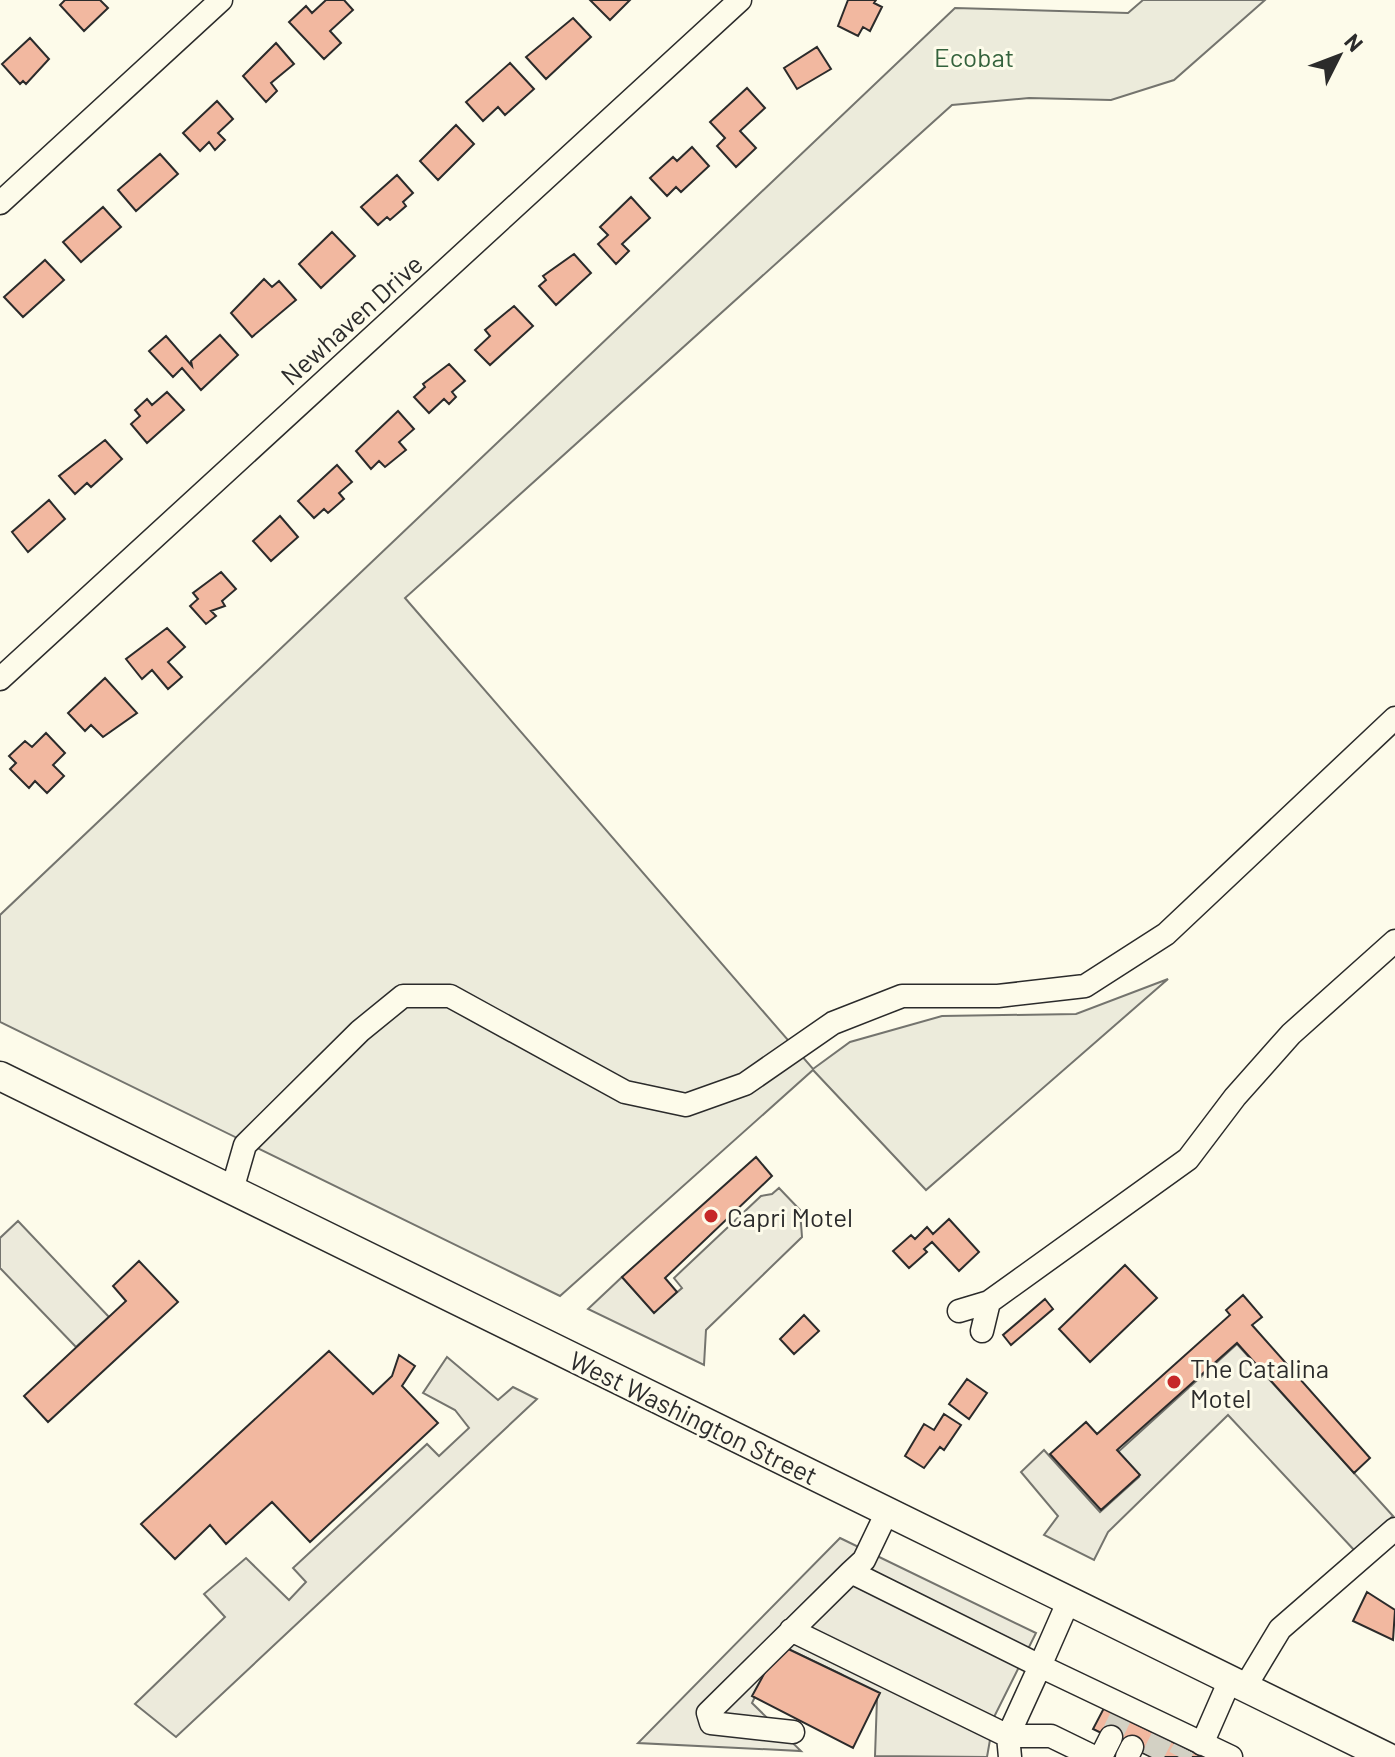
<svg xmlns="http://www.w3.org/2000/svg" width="1395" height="1757" viewBox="0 0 1395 1757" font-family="Barlow,sans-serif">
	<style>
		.green { fill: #ecebdb; stroke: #74746e; stroke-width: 2 }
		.parking { fill: #eceadb; stroke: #74746e; stroke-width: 2 }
		.building { fill: #f2b8a0; stroke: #2b2b2b; stroke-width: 2 }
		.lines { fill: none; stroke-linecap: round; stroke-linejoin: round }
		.minor-tunnel { stroke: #d3d1c4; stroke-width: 22; stroke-dasharray: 22 11; stroke-linecap: butt }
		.minor-casing { stroke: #2b2b2b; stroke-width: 25 }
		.major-casing { stroke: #2b2b2b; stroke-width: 31 }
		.minor { stroke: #fdfbea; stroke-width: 22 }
		.major { stroke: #fdfbea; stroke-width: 28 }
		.poi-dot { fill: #c62828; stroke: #fdfbea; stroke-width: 3 }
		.labels { text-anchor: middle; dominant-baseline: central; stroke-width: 6; stroke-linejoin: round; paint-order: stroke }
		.park-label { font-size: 26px; fill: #34623c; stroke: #fdfbea }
		.street-label { font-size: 26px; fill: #2b2b2b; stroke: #fdfbea }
		.poi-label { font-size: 26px; fill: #2b2b2b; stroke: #fdfbea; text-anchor: start }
	</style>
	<rect width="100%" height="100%" fill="#fdfbea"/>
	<path class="green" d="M 1143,0 L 1265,0 L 1174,80 L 1111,100 L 1029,98 L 952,105 L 405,598 L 813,1069 L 850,1042 L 942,1016 L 1076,1014 L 1168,979 L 926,1190 L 813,1070 L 560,1296 L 0,1022 L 0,915 L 955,8 L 1128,13 Z"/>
	<path class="parking" d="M 779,1188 L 800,1210 L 802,1237 L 706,1330 L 704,1365 L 588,1309 L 622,1277 L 654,1312 L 682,1288 L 674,1278 L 761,1196 L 772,1194 Z
		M 18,1221 L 109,1317 L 76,1347 L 0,1268 L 0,1238 Z
		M 1237,1344 L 1393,1516 L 1355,1551 L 1228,1415 L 1108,1532 L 1094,1560 L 1044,1535 L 1058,1516 L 1021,1472 L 1044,1450 L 1100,1512 L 1139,1477 L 1118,1452 Z
		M 447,1357 L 498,1400 L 513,1387 L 537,1399 L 176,1737 L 135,1704 L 225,1617 L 204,1594 L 246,1558 L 289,1600 L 306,1582 L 293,1568 L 427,1444 L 439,1456 L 469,1428 L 455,1410 L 423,1393 Z
		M 840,1538 L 1036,1633 L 994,1717 L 987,1757 L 875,1756 L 877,1698 L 841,1674 L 780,1645 L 752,1703 L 801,1751 L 638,1743 Z"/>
	<path class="building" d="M 65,0 L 100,0 L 108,8 L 84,31 L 60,5 Z
		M 326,0 L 344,0 L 353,10 L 330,31 L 341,43 L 324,59 L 289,22 L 306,6 L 312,13 Z
		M 590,0 L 630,0 L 610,20 Z
		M 848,0 L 876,0 L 874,3 L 882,7 L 870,31 L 863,27 L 858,36 L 838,26 Z
		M 573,18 L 591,37 L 546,79 L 526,57 Z
		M 30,38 L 49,59 L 26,84 L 23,81 L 20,84 L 2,64 Z
		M 276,43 L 294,64 L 271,83 L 277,91 L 266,102 L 243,76 Z
		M 817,47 L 831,69 L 797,89 L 784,68 Z
		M 510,63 L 534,89 L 505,115 L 498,107 L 483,121 L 466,102 Z
		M 747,88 L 765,108 L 740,131 L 756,148 L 736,167 L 717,146 L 725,138 L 710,122 Z
		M 217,101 L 233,119 L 218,133 L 225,140 L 215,150 L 209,142 L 200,151 L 183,133 Z
		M 456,125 L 474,144 L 438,180 L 420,161 Z
		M 692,147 L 709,166 L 681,192 L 676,187 L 667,196 L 650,178 L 673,157 L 677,161 Z
		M 160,154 L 178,174 L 136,211 L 118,190 Z
		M 397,175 L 413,193 L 403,202 L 406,206 L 390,220 L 387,217 L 378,225 L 361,207 Z
		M 631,197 L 650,218 L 622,244 L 629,251 L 616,264 L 598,244 L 608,235 L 600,227 Z
		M 103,207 L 121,227 L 81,262 L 63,242 Z
		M 332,232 L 355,256 L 321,288 L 299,264 Z
		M 574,254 L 591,273 L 556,305 L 539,286 L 546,280 L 543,276 Z
		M 45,260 L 64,280 L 23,317 L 4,297 Z
		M 264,279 L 272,287 L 279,281 L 296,300 L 252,337 L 231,313 Z
		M 514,306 L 533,326 L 490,365 L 475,350 L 490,336 L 485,330 Z
		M 220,335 L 238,355 L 201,390 L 182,368 L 173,377 L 149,351 L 166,336 L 192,366 L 191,361 Z
		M 449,364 L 465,381 L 452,392 L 456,397 L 449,404 L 444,399 L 429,413 L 414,397 L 425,387 L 423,384 Z
		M 167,392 L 184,410 L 147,443 L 131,424 L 140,416 L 135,410 L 147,399 L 152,405 Z
		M 398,411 L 414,429 L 399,442 L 406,450 L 385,467 L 379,461 L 371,469 L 356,451 Z
		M 105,440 L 122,459 L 91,487 L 87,483 L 75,494 L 59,476 Z
		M 337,465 L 352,482 L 339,493 L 344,499 L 328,513 L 324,509 L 314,518 L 298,501 Z
		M 49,500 L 65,519 L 28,552 L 12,532 Z
		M 280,516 L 298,537 L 271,561 L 253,541 Z
		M 221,572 L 236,589 L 222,601 L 225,606 L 211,611 L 216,616 L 206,624 L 190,606 L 198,599 L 193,593 Z
		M 167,628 L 185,647 L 168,662 L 182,677 L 168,689 L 152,670 L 142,679 L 126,659 Z
		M 105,678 L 137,713 L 103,737 L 91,725 L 85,731 L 68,713 Z
		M 46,733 L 65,753 L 53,765 L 64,776 L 47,793 L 35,781 L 29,788 L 10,769 L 16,763 L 9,756 L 25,741 L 32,747 Z
		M 756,1157 L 772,1176 L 665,1278 L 677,1292 L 654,1313 L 622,1277 Z
		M 949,1219 L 979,1252 L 959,1271 L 932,1242 L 924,1249 L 927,1252 L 909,1268 L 893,1251 L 911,1235 L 915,1239 L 927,1227 L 933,1234 Z
		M 139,1261 L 178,1302 L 48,1422 L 24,1396 L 126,1301 L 113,1286 Z
		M 1125,1265 L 1157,1298 L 1090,1362 L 1059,1329 Z
		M 1243,1295 L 1262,1317 L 1252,1325 L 1370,1458 L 1354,1473 L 1237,1343 L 1117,1450 L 1140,1475 L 1101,1510 L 1050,1454 L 1086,1422 L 1097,1434 L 1230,1315 L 1226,1310 Z
		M 1045,1299 L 1053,1309 L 1011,1345 L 1003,1335 Z
		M 804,1315 L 819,1331 L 794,1354 L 780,1339 Z
		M 329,1351 L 373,1394 L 392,1376 L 399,1355 L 415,1366 L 402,1386 L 438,1423 L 310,1542 L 272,1502 L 226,1544 L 210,1525 L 175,1559 L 141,1524 Z
		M 967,1379 L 987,1393 L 969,1419 L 949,1404 Z
		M 944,1414 L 961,1425 L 944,1450 L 940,1447 L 924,1468 L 905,1456 L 924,1424 L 934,1430 Z
		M 1367,1592 L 1395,1610 L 1393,1640 L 1353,1621 Z
		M 780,1645 L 880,1693 L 853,1748 L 752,1696 Z
		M 1104,1708 L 1203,1757 L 1151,1757 L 1093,1729 Z"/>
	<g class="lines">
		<path class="minor-tunnel" d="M 1111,1737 L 1121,1716
			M 1152,1757 L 1162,1737
			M 1179,1757 L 1184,1748"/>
		<g class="minor-casing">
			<path id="minor" d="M 0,203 L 221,0
				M 0,679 L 740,0
				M 232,1190 L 245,1145 L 360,1031 L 403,996 L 450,996 L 625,1092 L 686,1105 L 745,1084 L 833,1023 L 902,996 L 998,996 L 1085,986 L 1166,934 L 1395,718
				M 989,1302 L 1188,1159 L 1235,1097 L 1291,1034 L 1395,941
				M 959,1311 L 989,1302 L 982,1331
				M 1069,1600 L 1040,1666 L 1231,1757
				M 791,1630 L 1008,1736 L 1040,1666 L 851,1572 L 864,1560 L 887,1512
				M 1245,1687 L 1280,1629 L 1395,1529
				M 793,1732 L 711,1723 L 708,1713 L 851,1572
				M 1202,1744 L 1230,1680
				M 1010,1757 L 1008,1736 L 1051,1736 L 1094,1757
				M 1101,1757 L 1111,1737
				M 1127,1757 L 1132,1747"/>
		</g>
		<g class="major-casing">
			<path id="major" d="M 0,1076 L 1387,1757"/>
		</g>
		<use href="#minor" class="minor"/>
		<use href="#major" class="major"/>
	</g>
	<g class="poi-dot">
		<circle cx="711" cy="1216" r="8"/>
		<circle cx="1174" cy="1382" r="8"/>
	</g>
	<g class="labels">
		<g class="park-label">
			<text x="974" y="56">Ecobat</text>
		</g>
		<g class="street-label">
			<text transform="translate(351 319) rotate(-42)">Newhaven Drive</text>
			<text transform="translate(694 1417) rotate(26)">West Washington Street</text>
		</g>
		<g class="poi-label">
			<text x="727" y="1216">Capri Motel</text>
			<text x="1190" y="1367">The Catalina<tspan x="1190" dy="30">Motel</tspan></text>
		</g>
	</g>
	<g transform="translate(1339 56) rotate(48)" stroke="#fdfbea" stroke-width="6" paint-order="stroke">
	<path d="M0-6L14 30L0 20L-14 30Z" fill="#2b2b2b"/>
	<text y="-12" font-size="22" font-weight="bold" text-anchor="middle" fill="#2b2b2b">N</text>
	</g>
</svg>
